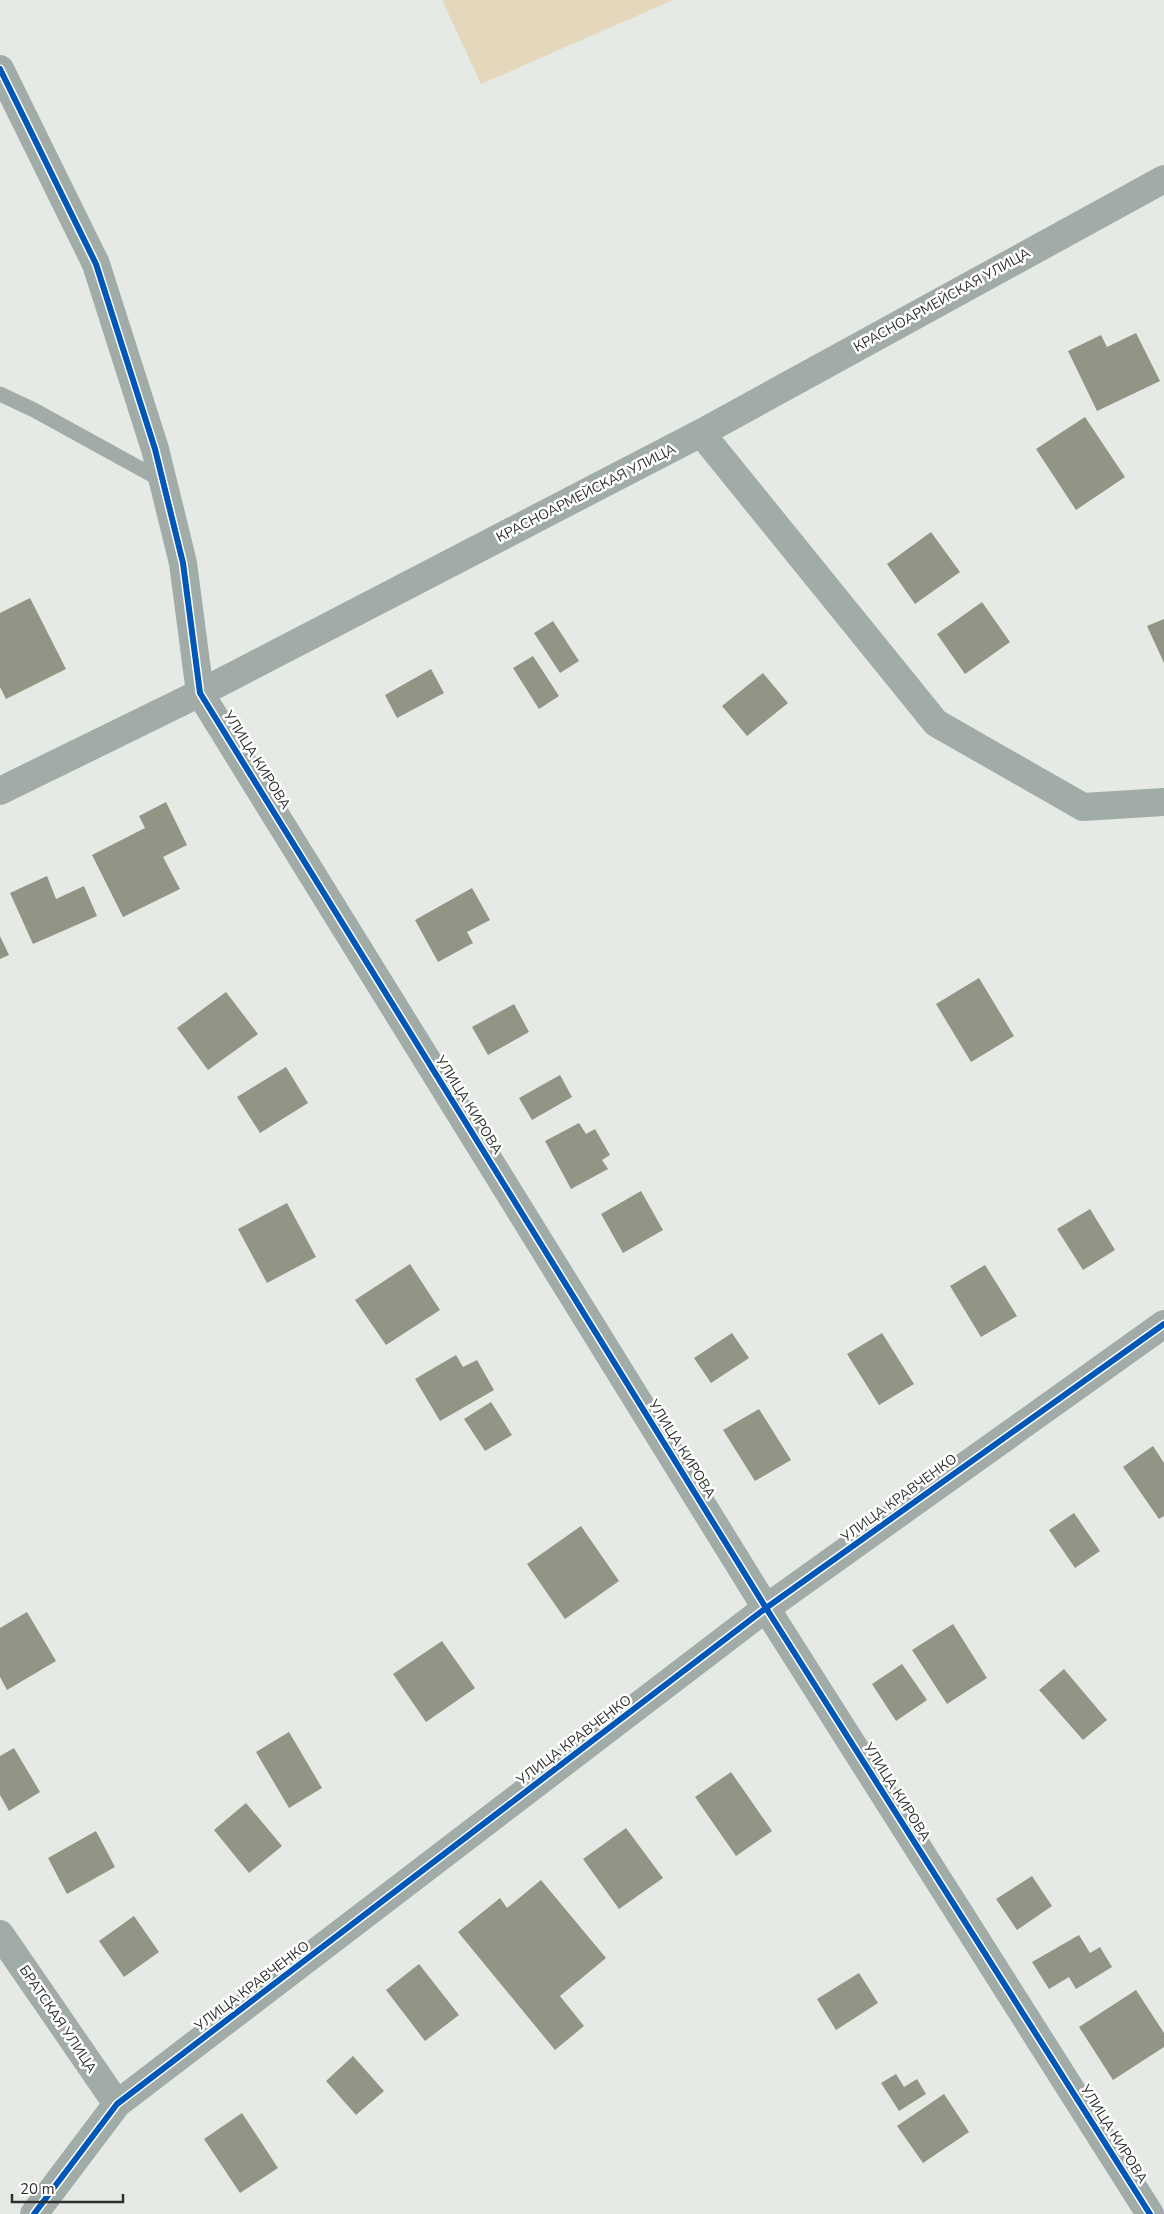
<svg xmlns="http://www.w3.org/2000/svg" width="1164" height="2214" viewBox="0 0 1164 2214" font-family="'Nunito Sans',sans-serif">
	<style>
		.green { fill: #e4d7bc }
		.building { fill: #929486 }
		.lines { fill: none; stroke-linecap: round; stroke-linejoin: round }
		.service { stroke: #a1aba7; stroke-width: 15 }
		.minor { stroke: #a1aba7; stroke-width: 28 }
		.tertiary { stroke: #a1aba7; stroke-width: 28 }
		.cycleway-casing { stroke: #fff; stroke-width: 9 }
		.cycleway { stroke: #0057b8; stroke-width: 6 }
		.labels { text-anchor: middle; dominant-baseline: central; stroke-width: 5; stroke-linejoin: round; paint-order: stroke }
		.street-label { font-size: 14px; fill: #2e312e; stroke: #fff }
	</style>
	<rect width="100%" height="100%" fill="#e6eae5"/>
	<path class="green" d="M 442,0 L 673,0 L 481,84 Z"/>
	<path class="building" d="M 1136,333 L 1160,381 L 1097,411 L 1068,351 L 1101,335 L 1107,347 Z
		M 1085,417 L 1125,477 L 1076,510 L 1036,449 Z
		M 931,532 L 960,572 L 915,604 L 887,564 Z
		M 30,598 L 66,669 L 6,699 L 0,687 L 0,613 Z
		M 982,602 L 1010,642 L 965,674 L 937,634 Z
		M 1164,619 L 1164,663 L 1147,626 Z
		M 553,621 L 579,661 L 560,673 L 534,633 Z
		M 533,656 L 559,696 L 539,709 L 513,668 Z
		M 431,669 L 444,693 L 397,718 L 385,695 Z
		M 763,673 L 788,703 L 747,736 L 722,706 Z
		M 166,802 L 187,845 L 163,857 L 180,889 L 123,917 L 92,855 L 145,828 L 139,816 Z
		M 47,876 L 56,899 L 84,886 L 97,916 L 33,944 L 10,893 Z
		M 472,888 L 490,920 L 467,932 L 473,943 L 438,962 L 415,920 Z
		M 0,936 L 9,955 L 0,959 Z
		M 979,978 L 1014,1036 L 971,1062 L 936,1004 Z
		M 226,992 L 258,1034 L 208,1070 L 177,1028 Z
		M 514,1004 L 529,1032 L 488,1055 L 472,1027 Z
		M 286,1067 L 308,1103 L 260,1133 L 237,1097 Z
		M 560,1075 L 572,1097 L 532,1120 L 519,1098 Z
		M 579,1123 L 586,1134 L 595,1129 L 610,1155 L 602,1160 L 608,1169 L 571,1189 L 545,1141 Z
		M 641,1191 L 663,1230 L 623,1253 L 601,1214 Z
		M 287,1203 L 316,1257 L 267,1283 L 238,1229 Z
		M 1090,1209 L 1115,1250 L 1083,1270 L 1057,1229 Z
		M 410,1264 L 440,1310 L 386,1345 L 355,1300 Z
		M 985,1265 L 1017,1316 L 981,1337 L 950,1286 Z
		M 732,1333 L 749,1358 L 711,1383 L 694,1358 Z
		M 882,1333 L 914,1384 L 879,1405 L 847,1354 Z
		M 456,1355 L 463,1367 L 477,1360 L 494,1390 L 440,1421 L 415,1379 Z
		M 491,1402 L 512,1435 L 485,1451 L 464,1419 Z
		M 759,1409 L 791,1460 L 755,1481 L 723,1430 Z
		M 1153,1446 L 1164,1463 L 1164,1516 L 1159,1519 L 1123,1467 Z
		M 1074,1513 L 1100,1551 L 1075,1568 L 1049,1530 Z
		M 581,1526 L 619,1581 L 565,1619 L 527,1564 Z
		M 27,1612 L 56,1661 L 7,1690 L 0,1677 L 0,1628 Z
		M 953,1624 L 987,1678 L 947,1704 L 912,1650 Z
		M 442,1641 L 475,1688 L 426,1722 L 393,1674 Z
		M 902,1664 L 927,1700 L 896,1721 L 872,1684 Z
		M 1064,1669 L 1107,1720 L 1083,1740 L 1039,1690 Z
		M 289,1732 L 322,1788 L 289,1808 L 256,1752 Z
		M 14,1748 L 40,1792 L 9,1811 L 0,1795 L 0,1756 Z
		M 731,1772 L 772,1831 L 736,1856 L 695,1797 Z
		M 246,1803 L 282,1846 L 249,1873 L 214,1830 Z
		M 626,1828 L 663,1878 L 619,1909 L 583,1859 Z
		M 96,1831 L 115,1867 L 67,1894 L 48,1858 Z
		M 1032,1876 L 1052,1906 L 1017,1930 L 996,1899 Z
		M 541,1880 L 606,1958 L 560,1996 L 584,2026 L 555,2050 L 458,1932 L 500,1898 L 507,1908 Z
		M 134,1916 L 159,1952 L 124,1977 L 99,1941 Z
		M 1079,1935 L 1090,1953 L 1100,1947 L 1112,1967 L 1076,1989 L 1069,1977 L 1049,1989 L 1032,1962 Z
		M 419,1964 L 459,2015 L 425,2041 L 386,1990 Z
		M 859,1973 L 878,2003 L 836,2030 L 817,1999 Z
		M 1136,1990 L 1164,2033 L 1164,2047 L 1113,2080 L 1079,2027 Z
		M 353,2056 L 384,2091 L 356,2115 L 326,2081 Z
		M 896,2074 L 904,2087 L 917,2079 L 926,2094 L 899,2111 L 881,2083 Z
		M 944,2094 L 969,2132 L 923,2163 L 897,2126 Z
		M 242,2113 L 278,2168 L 240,2193 L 204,2139 Z"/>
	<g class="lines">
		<path class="service" d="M 0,394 L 34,410 L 163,481"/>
		<path class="minor" d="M 701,433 L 936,723 L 1083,807 L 1164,802
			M 200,693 L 701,433 L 1164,179
			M 0,1934 L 117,2104
			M 34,2214 L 117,2104 L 766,1608 L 1164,1324"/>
		<path class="tertiary" d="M 0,69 L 96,264 L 155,449 L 183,563 L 200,693 L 766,1608 L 1150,2214
			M 0,791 L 200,693"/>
		<g class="cycleway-casing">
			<path id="cycleway" d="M 0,69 L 96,264 L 155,449 L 183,563 L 200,693 L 766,1608 L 1150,2214
				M 34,2214 L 117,2104 L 766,1608 L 1164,1324"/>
		</g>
		<use href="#cycleway" class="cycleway"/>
	</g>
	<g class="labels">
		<g class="street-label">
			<text transform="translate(942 300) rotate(-29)">КРАСНОАРМЕЙСКАЯ УЛИЦА</text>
			<text transform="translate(586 493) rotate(-27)">КРАСНОАРМЕЙСКАЯ УЛИЦА</text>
			<text transform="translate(257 760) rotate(58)">УЛИЦА КИРОВА</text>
			<text transform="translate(469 1105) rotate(58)">УЛИЦА КИРОВА</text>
			<text transform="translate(682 1449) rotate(58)">УЛИЦА КИРОВА</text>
			<text transform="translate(899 1498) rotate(-36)">УЛИЦА КРАВЧЕНКО</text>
			<text transform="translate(574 1740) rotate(-37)">УЛИЦА КРАВЧЕНКО</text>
			<text transform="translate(897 1792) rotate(58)">УЛИЦА КИРОВА</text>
			<text transform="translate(252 1986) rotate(-37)">УЛИЦА КРАВЧЕНКО</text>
			<text transform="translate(58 2019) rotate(56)">БРАТСКАЯ УЛИЦА</text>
			<text transform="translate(1114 2134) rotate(58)">УЛИЦА КИРОВА</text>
		</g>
	</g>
	<path d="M12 2194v8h111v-8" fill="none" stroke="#2e312e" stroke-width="2.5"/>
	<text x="20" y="2194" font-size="15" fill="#2e312e" stroke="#ffffff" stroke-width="4" paint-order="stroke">20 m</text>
</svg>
